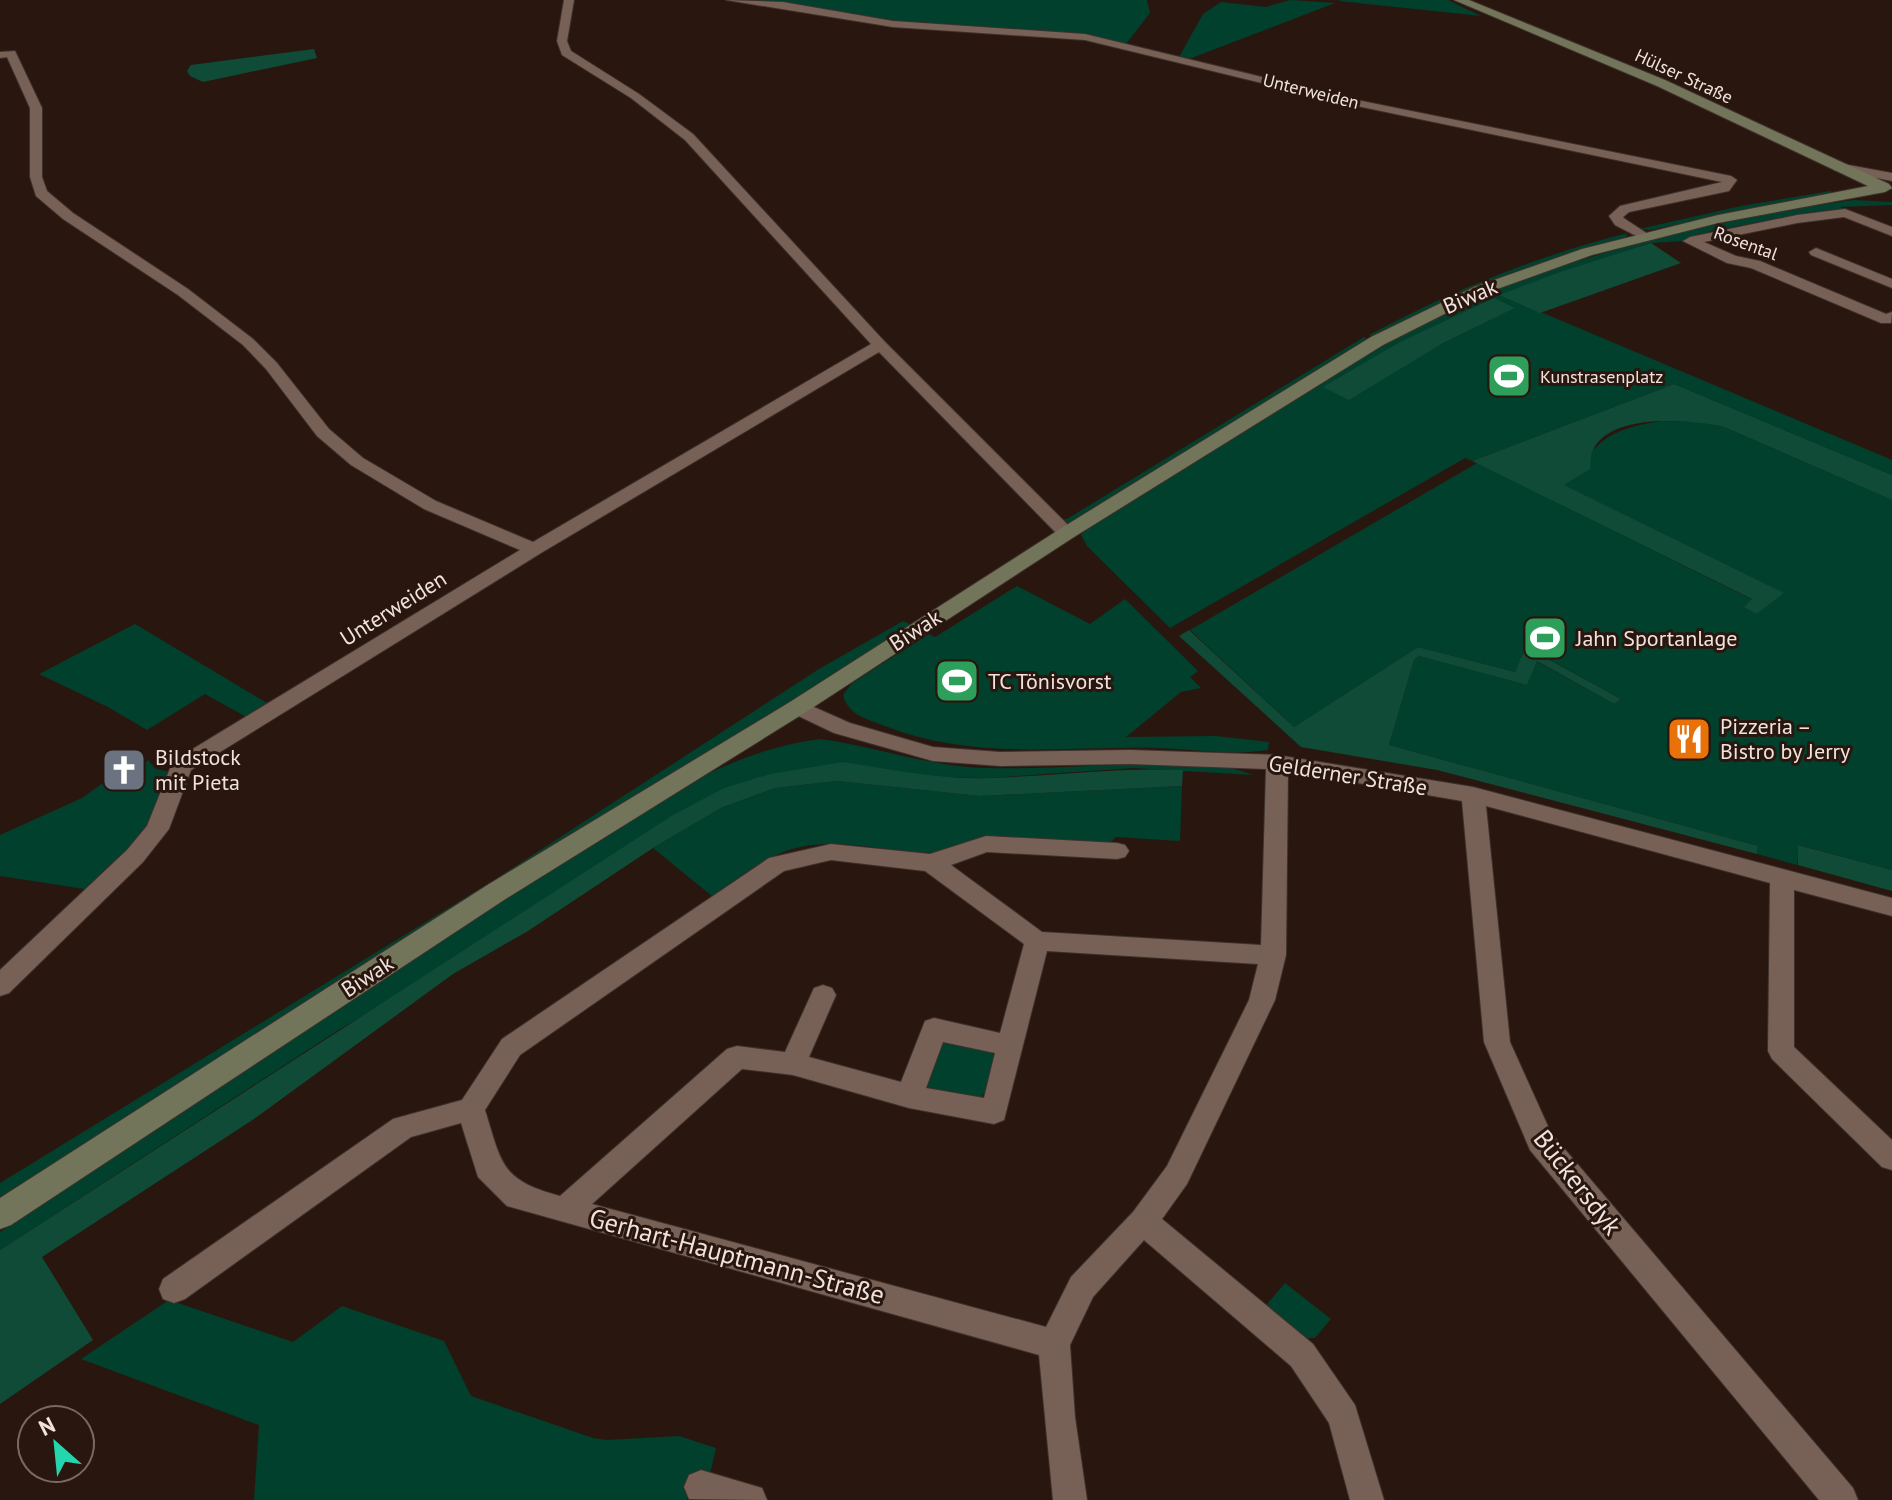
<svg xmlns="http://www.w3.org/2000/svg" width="1892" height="1500" viewBox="0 0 1892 1500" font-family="'PT Sans',sans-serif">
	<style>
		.green { fill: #01402c; fill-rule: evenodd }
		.forest { fill: #0f4b36 }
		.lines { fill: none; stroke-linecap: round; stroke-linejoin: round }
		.street-casing { stroke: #3e302c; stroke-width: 2 }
		.secondary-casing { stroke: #3e302c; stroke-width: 2 }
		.street { fill: #776156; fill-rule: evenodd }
		.secondary { fill: #727559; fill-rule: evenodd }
		.labels { text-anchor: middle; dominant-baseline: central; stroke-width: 6; stroke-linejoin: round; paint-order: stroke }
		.far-street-label { font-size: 18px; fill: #f0e3dd; stroke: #29170f }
		.far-poi-label { font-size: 18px; fill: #f0e3dd; stroke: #29170f; text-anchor: start }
		.street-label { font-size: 22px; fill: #f0e3dd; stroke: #29170f }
		.poi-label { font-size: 22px; fill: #f0e3dd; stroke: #29170f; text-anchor: start }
		.near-street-label { font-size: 26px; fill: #f0e3dd; stroke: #29170f }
	</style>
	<rect width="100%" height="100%" fill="#29170f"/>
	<path class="green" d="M 738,0 L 1147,0 L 1150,13 L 1126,44 L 1087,36 L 894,23 Z
		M 1290,0 L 1335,3 L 1189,59 L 1179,57 L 1203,14 L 1221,2 L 1266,7 Z
		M 1448,0 L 1481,16 L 1339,1 L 1339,0 Z
		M 1830,191 L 1835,193 L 1650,230 L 1639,229 L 1741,206 Z
		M 1854,200 L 1892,202 L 1892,205 L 1840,207 L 1846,210 L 1787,217 L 1711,231 L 1682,241 L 1651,243 L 1500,295 L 1892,460 L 1892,475 L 1674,384 L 1472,461 L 1465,458 L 1170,628 L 1087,546 L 1081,535 L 1085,530 L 1386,341 L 1483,294 L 1498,296 L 1489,291 C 1612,247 1724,217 1854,200 ZM 1514,308 L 1443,343 L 1324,388 L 1398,343 Z
		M 1627,233 L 1626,238 C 1539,264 1454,294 1374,337 L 1369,335 C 1451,291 1537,256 1627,233 Z
		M 1364,337 L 1369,340 L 1067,526 L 1060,519 L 1067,519 Z
		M 1661,421 L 1697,422 L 1724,427 L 1892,500 L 1892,870 L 1799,845 L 1797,865 L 1757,854 L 1758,846 L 1389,745 L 1414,660 L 1419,656 L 1527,685 L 1536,661 L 1614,704 L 1621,699 L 1527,647 L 1515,672 L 1418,647 L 1294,727 L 1190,630 L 1477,463 L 1753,600 L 1757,614 L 1783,593 L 1563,485 C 1601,441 1602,431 1661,421 Z
		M 1017,586 L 1090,624 L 1125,599 L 1198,671 L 1190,677 L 1201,688 L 1181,692 L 1126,737 L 1216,736 L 1269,742 L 1268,750 C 1231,756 1194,749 1158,748 C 1065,746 973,761 885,726 C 867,719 848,715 843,695 L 852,683 L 929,634 L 935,637 Z
		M 903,621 L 912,625 L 0,1197 L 0,1183 L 494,880 L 819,669 Z
		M 135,624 L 272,706 L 250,719 L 205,694 L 147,730 L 108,707 L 39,674 Z
		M 821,739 C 876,747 928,766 984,768 C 1047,770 1111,763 1175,764 C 1202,765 1227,764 1253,775 L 1134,768 L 988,778 L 770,774 L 340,1029 L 0,1250 L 0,1232 C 168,1124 332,1010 500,902 C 593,842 710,751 821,739 Z
		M 148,760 L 156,769 L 170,772 L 150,829 L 91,890 L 0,876 L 0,835 L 82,798 L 117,773 L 127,778 Z
		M 837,781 L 980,796 L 1182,786 L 1180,841 L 1116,837 L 1107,845 L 982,838 C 966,841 951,853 935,853 C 884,853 830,833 781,853 C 756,863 734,881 712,896 L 653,848 L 721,808 L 775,788 Z
		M 939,1041 L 980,1045 L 993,1054 C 997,1071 991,1086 979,1099 L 936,1094 L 924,1086 Z
		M 1285,1283 L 1331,1319 L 1315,1338 L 1298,1338 L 1263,1309 Z
		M 169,1300 L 293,1342 L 342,1306 L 444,1341 L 471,1396 L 593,1438 L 607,1440 L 679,1436 L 716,1448 L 704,1500 L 688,1495 L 687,1500 L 254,1500 L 259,1425 L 81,1359 Z"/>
	<path class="forest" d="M 314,49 L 317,58 L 203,82 L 190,76 L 187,71 L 191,65 Z
		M 1651,243 L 1681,263 L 1540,313 L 1499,295 L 1560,272 Z
		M 1494,298 L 1515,308 L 1443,343 L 1349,400 L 1323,387 L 1398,343 Z
		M 1674,384 L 1892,475 L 1892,500 L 1724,427 C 1690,420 1612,412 1593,450 C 1590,455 1591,463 1590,469 L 1564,485 L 1784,593 L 1757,614 L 1744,607 L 1752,599 L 1472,461 Z
		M 1189,630 L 1294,727 L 1418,647 L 1515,672 L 1526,647 L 1621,699 L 1614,704 L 1537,661 L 1527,685 L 1419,656 L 1414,660 L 1389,745 L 1758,846 L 1757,854 L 1437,770 L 1301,747 L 1179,636 Z
		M 843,762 C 891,769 939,780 988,778 C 1054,776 1117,767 1183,770 L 1182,786 L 980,796 L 837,781 L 775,788 L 721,808 L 653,848 L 528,931 L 453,974 L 254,1119 L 42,1257 L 93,1340 L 0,1404 L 0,1250 L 673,815 L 724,788 L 770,774 Z
		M 1798,845 L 1892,870 L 1892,891 L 1798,865 Z"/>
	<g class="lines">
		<g class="street-casing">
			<path id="street" d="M 564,0 L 574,0 L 567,41 L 571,51 L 639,94 L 693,134 L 885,342 L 1076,533 L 1074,537 L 1060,537 L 879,352 L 541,553 L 191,770 L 169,829 L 143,862 L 9,993 L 0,996 L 0,970 L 127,850 L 147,826 L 173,761 L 520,550 L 424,509 L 351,465 L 317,436 L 266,369 L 243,345 L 178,295 L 63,219 L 36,196 L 30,177 L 30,108 L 7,57 L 0,58 L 0,52 L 15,51 L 42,108 L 42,177 L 47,191 L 73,213 L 188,289 L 253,339 L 277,363 L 329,429 L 363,458 L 436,501 L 533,542 L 871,344 L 685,140 L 631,98 L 562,55 L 557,41 Z
				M 726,0 L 783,2 L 893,21 L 1085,34 L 1357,100 L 1731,176 L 1737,180 L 1729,191 L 1629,212 L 1623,217 L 1625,219 L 1651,236 L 1644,240 L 1615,225 L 1609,216 L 1620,206 L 1722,182 L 1357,106 L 1085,40 L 893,27 Z
				M 1838,163 L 1892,173 L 1892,181 L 1834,170 L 1832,167 Z
				M 1845,209 L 1892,227 L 1892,236 L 1844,217 L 1797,223 L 1704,242 L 1736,256 L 1760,261 L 1886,314 L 1892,312 L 1891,323 L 1881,323 L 1751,268 L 1727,263 L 1683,241 L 1690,237 L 1797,215 Z
				M 1816,248 L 1892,279 L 1892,288 L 1811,255 L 1809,252 Z
				M 798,700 L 850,723 L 933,747 L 1000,752 L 1130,750 L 1277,755 L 1473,787 L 1892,898 L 1892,916 L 1794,890 L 1794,1047 L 1892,1140 L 1892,1170 L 1882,1167 L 1772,1059 L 1768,1051 L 1770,883 L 1486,806 L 1510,1042 L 1551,1133 L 1853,1488 L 1858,1500 L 1819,1500 L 1530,1150 L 1484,1042 L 1462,801 L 1288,771 L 1286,955 L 1275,1000 L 1187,1184 L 1162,1219 L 1313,1344 L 1355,1405 L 1384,1500 L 1350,1500 L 1329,1423 L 1291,1366 L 1144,1240 L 1093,1297 L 1070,1345 L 1075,1417 L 1087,1500 L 1053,1500 L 1039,1355 L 507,1206 L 478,1177 L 461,1123 L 411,1137 L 185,1299 L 174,1303 L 163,1299 L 159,1289 L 163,1279 L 393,1119 L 462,1100 L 502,1039 L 769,858 L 831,844 L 930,854 L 986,836 L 1117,843 L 1125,845 L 1129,851 L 1125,857 L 1117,859 L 987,852 L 951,865 L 1042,932 L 1261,945 L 1266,769 L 1130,764 L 1000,766 L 933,761 L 834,733 L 790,712 L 787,707 L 790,702 ZM 831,860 L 925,871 L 1024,944 L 1000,1033 L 934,1018 L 925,1021 L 901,1082 L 809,1057 L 836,995 L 832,988 L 823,985 L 814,988 L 785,1052 L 737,1046 L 727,1049 L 560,1196 C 501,1180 502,1165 485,1110 L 520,1055 L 784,871 ZM 1047,951 L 1258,964 L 1249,1000 L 1167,1166 L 1133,1212 L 1071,1277 L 1046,1327 L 592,1204 L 742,1069 L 793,1075 L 909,1108 L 994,1124 L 1004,1120 ZM 943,1042 L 995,1053 L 984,1098 L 926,1088 Z
				M 701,1470 L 762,1488 L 767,1500 L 689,1499 L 684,1487 L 689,1475 Z"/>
		</g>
		<g class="secondary-casing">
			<path id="secondary" d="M 1454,0 L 1469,0 L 1665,80 L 1889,184 L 1892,188 L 1885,192 L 1718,223 L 1592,255 L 1486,293 L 1383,345 L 1074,537 L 806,712 L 507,898 L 11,1225 L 0,1229 L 0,1198 L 489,884 L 790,702 L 1060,529 L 1371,337 L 1474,287 L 1582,249 L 1718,215 L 1868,186 L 1657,86 Z"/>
		</g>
		<use href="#street" class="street"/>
		<use href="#secondary" class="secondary"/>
	</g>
	<defs>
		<g id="stadium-square" transform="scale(2.3)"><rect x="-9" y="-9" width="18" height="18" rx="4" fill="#2e9e5b" stroke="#29170f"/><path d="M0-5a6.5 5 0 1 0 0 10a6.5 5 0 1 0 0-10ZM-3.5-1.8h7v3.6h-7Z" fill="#fff"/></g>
		<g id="restaurant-square" transform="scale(2.3)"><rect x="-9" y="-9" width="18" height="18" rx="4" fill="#e8710a" stroke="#29170f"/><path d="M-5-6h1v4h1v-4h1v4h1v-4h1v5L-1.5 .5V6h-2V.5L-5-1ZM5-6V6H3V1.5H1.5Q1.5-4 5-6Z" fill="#fff"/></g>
		<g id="church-square" transform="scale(2.3)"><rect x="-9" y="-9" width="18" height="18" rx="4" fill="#6b7280" stroke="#29170f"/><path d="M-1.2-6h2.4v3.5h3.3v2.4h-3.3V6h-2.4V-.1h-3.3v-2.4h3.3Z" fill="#fff"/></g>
	</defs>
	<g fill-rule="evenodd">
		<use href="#stadium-square" x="1509" y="376"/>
		<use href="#stadium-square" x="1545" y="638"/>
		<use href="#stadium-square" x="957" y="681"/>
		<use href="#restaurant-square" x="1689" y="739"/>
		<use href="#church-square" x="124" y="770"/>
	</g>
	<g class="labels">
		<g class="far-street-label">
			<text transform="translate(1684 76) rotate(25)">Hülser Straße</text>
			<text transform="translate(1311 91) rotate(14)">Unterweiden</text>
			<text transform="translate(1746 243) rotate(20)">Rosental</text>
		</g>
		<g class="far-poi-label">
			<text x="1540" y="376">Kunstrasenplatz</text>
		</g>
		<g class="street-label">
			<text transform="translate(1470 296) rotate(-23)">Biwak</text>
			<text transform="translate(393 608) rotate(-32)">Unterweiden</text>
			<text transform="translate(915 630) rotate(-33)">Biwak</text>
			<text transform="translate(1348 775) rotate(9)">Gelderner Straße</text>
			<text transform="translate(367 976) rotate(-33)">Biwak</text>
		</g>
		<g class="poi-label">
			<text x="1576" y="638">Jahn Sportanlage</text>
			<text x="988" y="681">TC Tönisvorst</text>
			<text x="1720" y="726">Pizzeria –<tspan x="1720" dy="25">Bistro by Jerry</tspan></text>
			<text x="155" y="757">Bildstock<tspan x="155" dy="25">mit Pieta</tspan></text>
		</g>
		<g class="near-street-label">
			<text transform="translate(1578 1182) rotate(52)">Bückersdyk</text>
			<text transform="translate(737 1256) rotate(15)">Gerhart-Hauptmann-Straße</text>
		</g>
	</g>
	<g transform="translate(56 1444) rotate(333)"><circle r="38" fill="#29170f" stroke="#796961" stroke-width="2"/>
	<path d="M0-6L14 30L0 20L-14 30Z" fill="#25d5ae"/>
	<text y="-12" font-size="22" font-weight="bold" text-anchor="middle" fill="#f0e3dd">N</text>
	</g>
</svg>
